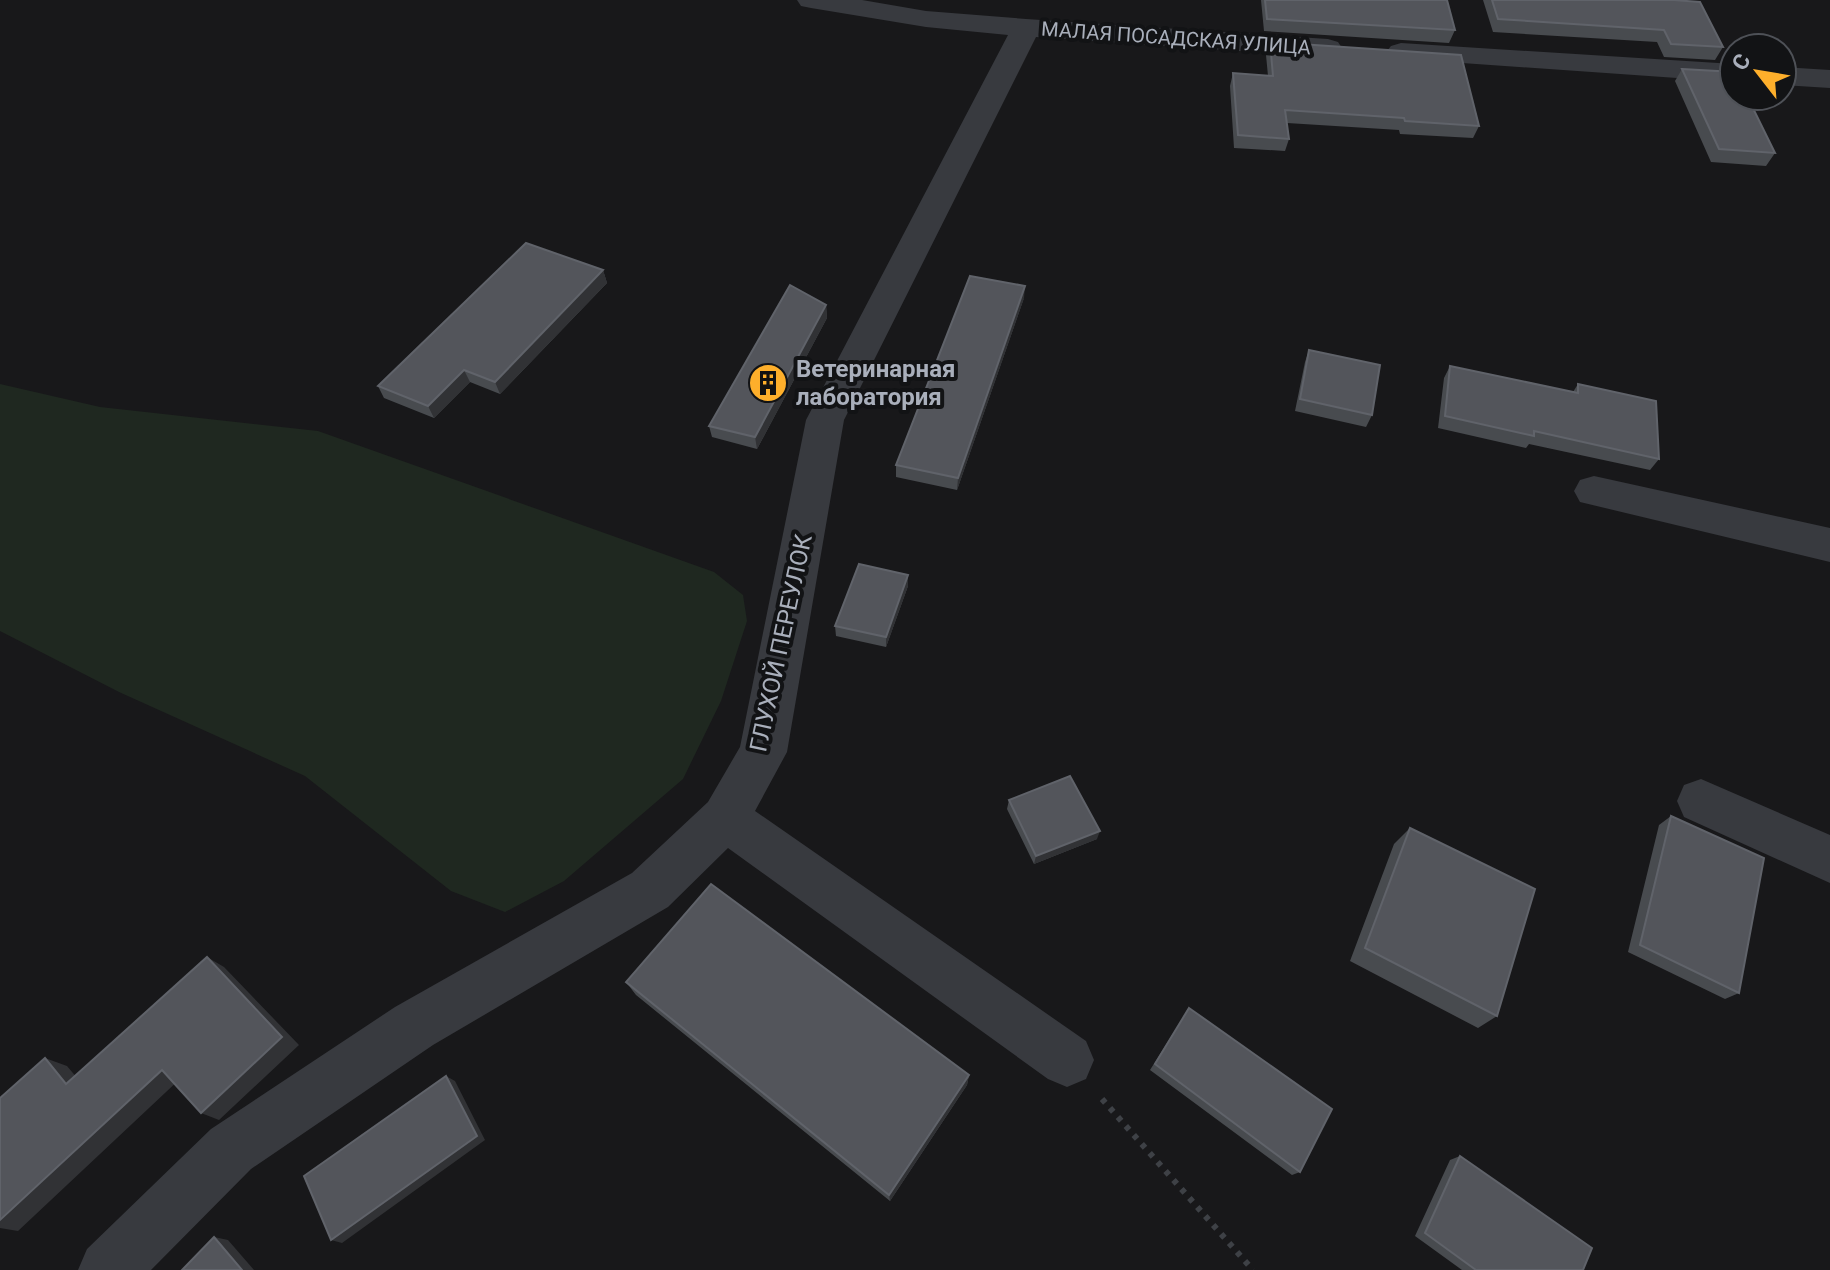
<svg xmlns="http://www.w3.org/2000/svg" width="1830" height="1270" viewBox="0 0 1830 1270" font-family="Roboto,sans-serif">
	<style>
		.green { fill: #1f2820 }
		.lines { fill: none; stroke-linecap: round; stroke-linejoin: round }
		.path { stroke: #3e4146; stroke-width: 6; stroke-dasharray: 5 7; stroke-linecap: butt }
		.minor { fill: #383a3f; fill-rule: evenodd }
		.wall { fill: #484b4f }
		.shaded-wall { fill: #313235 }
		.building { fill: #53555b; stroke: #60636a; stroke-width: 2 }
		.labels { text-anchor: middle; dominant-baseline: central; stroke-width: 8; stroke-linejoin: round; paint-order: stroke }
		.far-street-label { font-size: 20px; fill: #a9afbb; stroke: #121315 }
		.poi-label { font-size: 24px; font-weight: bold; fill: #a9afbb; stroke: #121315; text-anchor: start }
		.street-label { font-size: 24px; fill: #a9afbb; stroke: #121315 }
	</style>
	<rect width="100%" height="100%" fill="#18181a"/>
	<path class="green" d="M 0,384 L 100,407 L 318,431 L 714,572 L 743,595 L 747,621 L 721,701 L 683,779 L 564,881 L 505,912 L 451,891 L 305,776 L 119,692 L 0,631 Z"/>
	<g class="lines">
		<path class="path" d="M 1102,1099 L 1253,1270"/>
		<path class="minor" d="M 797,0 L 862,0 L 926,11 L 1026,19 L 1328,39 L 1338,42 L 1342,48 L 1338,54 L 1328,57 L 1036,37 L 844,420 L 787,752 L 755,811 L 1086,1041 L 1094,1060 L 1086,1079 L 1067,1087 L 1048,1079 L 728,848 L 668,907 L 433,1045 L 251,1169 L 151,1270 L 78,1270 L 87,1249 L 211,1129 L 395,1007 L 632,873 L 708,802 L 740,747 L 806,420 L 1008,35 L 926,27 L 811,8 L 801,6 Z
			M 1401,43 L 1734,64 L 1734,82 L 1391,58 L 1386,52 L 1391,46 Z
			M 1782,67 L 1830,70 L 1830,88 L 1782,85 Z
			M 1594,476 L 1830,528 L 1830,562 L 1580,502 L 1574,491 L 1580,480 Z
			M 1701,779 L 1830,835 L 1830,883 L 1684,817 L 1677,801 L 1684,785 Z"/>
	</g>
	<path class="wall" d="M 1261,0 L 1447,0 L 1455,30 L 1449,43 L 1264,31 Z
		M 1483,0 L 1674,0 L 1723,47 L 1715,60 L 1664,57 L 1657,42 L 1493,32 Z
		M 1270,42 L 1479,126 L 1473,138 L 1400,134 L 1399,130 L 1287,123 L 1289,139 L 1285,151 L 1234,148 L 1230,86 L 1233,73 L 1268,76 L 1266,55 Z
		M 1682,69 L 1775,153 L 1766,166 L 1711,162 L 1675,81 Z
		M 603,270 L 607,283 L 500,394 L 470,382 L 434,418 L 384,398 L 378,386 Z
		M 1024,298 L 957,490 L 896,477 L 896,465 Z
		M 826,305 L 827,318 L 757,449 L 712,437 L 709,426 Z
		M 1309,350 L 1372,415 L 1366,427 L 1295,411 L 1305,362 Z
		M 1450,366 L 1573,392 L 1578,384 L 1659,459 L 1650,470 L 1529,444 L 1526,448 L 1438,428 L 1444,378 Z
		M 908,575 L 908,586 L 886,647 L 836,636 L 835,626 Z
		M 1009,800 L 1097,839 L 1034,864 L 1007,809 Z
		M 1671,816 L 1739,993 L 1725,999 L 1628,952 L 1659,825 Z
		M 1410,828 L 1497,1016 L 1478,1028 L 1350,961 L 1394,844 Z
		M 626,982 L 969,1075 L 967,1085 L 890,1201 L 636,995 Z
		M 1189,1008 L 1300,1172 L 1292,1175 L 1150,1070 Z
		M 1460,1156 L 1583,1270 L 1462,1270 L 1415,1236 L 1450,1160 Z"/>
	<path class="shaded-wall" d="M 603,270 L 607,283 L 500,394 L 495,382 Z
		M 1025,286 L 1024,298 L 957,490 L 958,478 Z
		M 826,305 L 827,318 L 757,449 L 755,437 Z
		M 464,370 L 470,382 L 434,418 L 428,406 Z
		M 908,575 L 908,586 L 886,647 L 886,637 Z
		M 1100,831 L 1097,839 L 1034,864 L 1036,856 Z
		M 207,957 L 224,967 L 299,1045 L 219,1120 L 201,1113 Z
		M 45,1058 L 67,1066 L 88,1091 L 66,1084 Z
		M 162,1070 L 182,1077 L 18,1231 L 0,1228 L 0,1220 Z
		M 969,1075 L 967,1085 L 890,1201 L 889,1195 Z
		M 446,1076 L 455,1081 L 485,1140 L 342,1243 L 331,1240 Z
		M 214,1237 L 228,1240 L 254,1270 L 242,1270 Z"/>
	<path class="building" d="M 1265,0 L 1447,0 L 1455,30 L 1267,19 Z
		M 1492,0 L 1674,0 L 1700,2 L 1723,47 L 1671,44 L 1664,30 L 1498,19 Z
		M 1270,42 L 1461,55 L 1479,126 L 1405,121 L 1404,118 L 1285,110 L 1289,139 L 1238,135 L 1233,73 L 1273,76 Z
		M 1682,69 L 1734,72 L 1734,96 L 1747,96 L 1775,153 L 1719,149 Z
		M 526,243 L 603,270 L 495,382 L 464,370 L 428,406 L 378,386 Z
		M 970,276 L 1025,286 L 958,478 L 896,465 Z
		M 790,285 L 826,305 L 755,437 L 709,426 Z
		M 1309,350 L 1380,365 L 1372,415 L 1300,399 Z
		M 1450,366 L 1578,393 L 1578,384 L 1656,401 L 1659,459 L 1534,431 L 1534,436 L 1445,416 Z
		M 859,564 L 908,575 L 886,637 L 835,626 Z
		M 1070,776 L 1100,831 L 1036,856 L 1009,800 Z
		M 1671,816 L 1764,858 L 1739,993 L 1640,945 Z
		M 1410,828 L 1535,889 L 1497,1016 L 1365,948 Z
		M 711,884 L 969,1075 L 889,1195 L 626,982 Z
		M 207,957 L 282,1037 L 201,1113 L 162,1070 L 0,1220 L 0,1098 L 45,1058 L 66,1084 Z
		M 1189,1008 L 1332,1109 L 1300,1172 L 1155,1064 Z
		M 446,1076 L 477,1136 L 331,1240 L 304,1176 Z
		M 1460,1156 L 1592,1248 L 1583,1270 L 1476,1270 L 1425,1233 Z
		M 214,1237 L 242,1270 L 182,1270 Z"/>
	<defs>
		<g id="building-disc" transform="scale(2)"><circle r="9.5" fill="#feaf2b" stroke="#121315"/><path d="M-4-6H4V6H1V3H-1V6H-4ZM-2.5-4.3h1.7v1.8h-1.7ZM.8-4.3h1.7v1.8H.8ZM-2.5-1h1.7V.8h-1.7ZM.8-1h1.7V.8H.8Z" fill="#111"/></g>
	</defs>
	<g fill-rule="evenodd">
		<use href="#building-disc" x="768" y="383"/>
	</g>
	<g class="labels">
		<g class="far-street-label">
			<text transform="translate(1176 38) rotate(4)">МАЛАЯ ПОСАДСКАЯ УЛИЦА</text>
		</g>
		<g class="poi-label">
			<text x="796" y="369">Ветеринарная<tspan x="796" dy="28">лаборатория</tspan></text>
		</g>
		<g class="street-label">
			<text transform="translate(781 643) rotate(-78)">ГЛУХОЙ ПЕРЕУЛОК</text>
		</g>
	</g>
	<g transform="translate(1758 72) rotate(301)"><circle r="38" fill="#121315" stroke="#4e5157" stroke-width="2"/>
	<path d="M0-6L14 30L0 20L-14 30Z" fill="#feaf2b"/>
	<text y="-12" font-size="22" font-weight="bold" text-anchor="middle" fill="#a9afbb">С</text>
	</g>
</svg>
